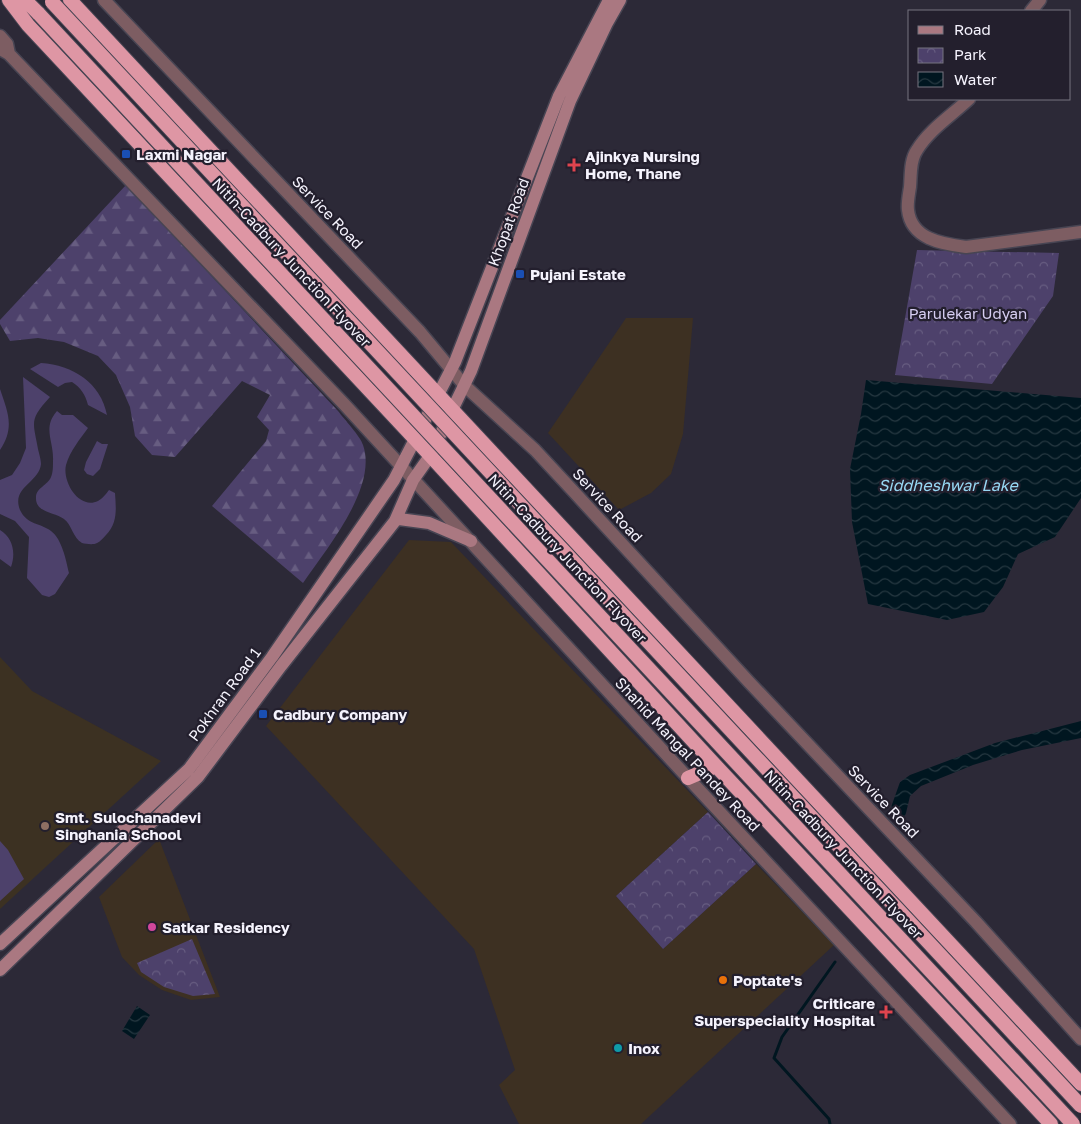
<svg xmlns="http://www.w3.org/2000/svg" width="1081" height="1124" viewBox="0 0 1081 1124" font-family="'Golos Text',sans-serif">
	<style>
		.commercial { fill: #3d3022 }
		.education { fill: #3c3122 }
		.grass { fill: #4d416b }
		.forest { fill: url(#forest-firs) }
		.park { fill: url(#park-crowns) }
		.water { fill: url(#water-waves) }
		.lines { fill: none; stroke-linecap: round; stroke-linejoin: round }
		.stream { stroke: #001620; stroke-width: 3 }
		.tertiary-casing { stroke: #484553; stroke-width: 15 }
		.secondary-casing { stroke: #484553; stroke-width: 15 }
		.trunk-casing { stroke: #484553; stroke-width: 16 }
		.tertiary { stroke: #7d5d62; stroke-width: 12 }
		.secondary { stroke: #aa7881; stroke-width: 12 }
		.trunk { stroke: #de96a4; stroke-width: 14 }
		.trunk-bridge-casing { stroke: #484553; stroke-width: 16; stroke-linecap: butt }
		.trunk-bridge { stroke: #de96a4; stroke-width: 14 }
		.transit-dot { fill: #1a4fb4; stroke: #231f2d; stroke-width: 2 }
		.health-dot { fill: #e0444e; stroke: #231f2d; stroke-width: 2 }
		.education-dot { fill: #8d6e63; stroke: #231f2d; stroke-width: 2 }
		.hotel-dot { fill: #d1479c; stroke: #231f2d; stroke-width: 2 }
		.food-dot { fill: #e8710a; stroke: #231f2d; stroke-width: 2 }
		.culture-dot { fill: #0f9aa8; stroke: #231f2d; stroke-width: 2 }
		.labels { text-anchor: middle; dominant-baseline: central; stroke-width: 4.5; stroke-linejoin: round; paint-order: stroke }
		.poi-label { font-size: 15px; font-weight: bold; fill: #f5f3fd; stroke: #231f2d; text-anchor: start }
		.street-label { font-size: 15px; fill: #f5f3fd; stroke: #231f2d }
		.park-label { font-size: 15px; fill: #d7cef2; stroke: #231f2d }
		.water-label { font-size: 16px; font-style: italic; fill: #97d7f3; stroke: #231f2d }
	</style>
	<defs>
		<pattern id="forest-firs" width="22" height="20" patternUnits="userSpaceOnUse" patternTransform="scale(1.25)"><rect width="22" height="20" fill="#4d416b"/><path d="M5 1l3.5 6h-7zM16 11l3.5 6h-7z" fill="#675d81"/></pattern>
		<pattern id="park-crowns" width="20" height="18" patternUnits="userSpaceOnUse" patternTransform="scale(1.25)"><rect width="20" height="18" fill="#4d416b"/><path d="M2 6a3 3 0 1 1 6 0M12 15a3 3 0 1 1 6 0" fill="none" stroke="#675d81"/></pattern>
		<pattern id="water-waves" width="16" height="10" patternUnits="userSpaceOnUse" patternTransform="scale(1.25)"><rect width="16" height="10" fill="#001620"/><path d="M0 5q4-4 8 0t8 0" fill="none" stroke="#263841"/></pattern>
	</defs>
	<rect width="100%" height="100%" fill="#2c2937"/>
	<path class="commercial" d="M 626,318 L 693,318 L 683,434 L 671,474 L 651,493 L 619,510 L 548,433 Z
		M 409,540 L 451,542 L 708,812 L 616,896 L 663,949 L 756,864 L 834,945 L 641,1124 L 519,1124 L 499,1085 L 515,1070 L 474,949 L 266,726 Z
		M 159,839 L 220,997 L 191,1000 L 162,990 L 139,975 L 122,957 L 99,897 Z"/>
	<path class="education" d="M 0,657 L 32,691 L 161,761 L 0,909 Z"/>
	<path class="grass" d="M 41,363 C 73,365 101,383 107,415 L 88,405 C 85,394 81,388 72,382 L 65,383 L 58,387 L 30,369 Z
		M 23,377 L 50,397 C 29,420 33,421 38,449 C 39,453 41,460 41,464 C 39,483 11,487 20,510 C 27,525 41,523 51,531 C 62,539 66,560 69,573 L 55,594 L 49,597 L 42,595 L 27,578 L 29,537 L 15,521 L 0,514 L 0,480 L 12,475 L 20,463 L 26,448 Z
		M 0,389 C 8,413 15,427 0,450 Z
		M 57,411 L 62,415 L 73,415 L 88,428 C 80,439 70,451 66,465 C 62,482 79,510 98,501 C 102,499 106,494 109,490 L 115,493 C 116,508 118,523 106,535 C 103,538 100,542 97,543 C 94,545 86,544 82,543 C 73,538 72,525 64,519 C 55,512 35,513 36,497 C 36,488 48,485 51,477 C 53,473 53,466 53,461 C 54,441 42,428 57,411 Z
		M 97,441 L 102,444 L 108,444 L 100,469 L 93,476 L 87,474 L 84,470 L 86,462 Z
		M 0,530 C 13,538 16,553 11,567 L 0,559 Z
		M 0,841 L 8,850 L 24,879 L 0,901 Z"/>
	<path class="forest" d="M 126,185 L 338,411 C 344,419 361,437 363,445 C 378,488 326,549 303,583 L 212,506 L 266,441 L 269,430 L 257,417 L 270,395 L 242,381 L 175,457 L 152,455 L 135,436 L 130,407 L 116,375 L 98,356 L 64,342 L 38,338 L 10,341 L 0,324 L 0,320 Z"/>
	<path class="park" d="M 917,250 L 1059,253 L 1053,296 L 992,384 L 895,375 Z
		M 708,812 L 756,864 L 663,949 L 616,896 Z
		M 192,939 L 215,994 L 193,996 L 164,987 L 141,972 L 137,963 Z"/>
	<path class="water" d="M 866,380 L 1081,398 L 1081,498 L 1055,537 L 1018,554 L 1003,587 L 984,612 L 947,620 L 868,604 L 852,522 L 850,469 L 861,414 Z
		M 1081,721 L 1081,738 L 1022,750 L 973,765 L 921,786 L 910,796 L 906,813 L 901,825 L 889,813 L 900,782 L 910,775 L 995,743 Z
		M 137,1006 L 150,1015 L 134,1039 L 122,1031 Z"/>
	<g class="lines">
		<path class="stream" d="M 830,1124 L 829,1119 L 774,1058 L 782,1037 L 835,962"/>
		<g class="tertiary-casing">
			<path id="tertiary" d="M 104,0 L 420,332 L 465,386 L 535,450 L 575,493 L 749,682 L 976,922 L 1081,1039
				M 1031,11 L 1040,0
				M 0,36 L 7,44 L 9,54
				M 0,49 L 9,54 L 344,404 L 688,778 L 1010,1124
				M 969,99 C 952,115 929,130 917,150 C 910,160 911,175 910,187 C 909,194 907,203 908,210 C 911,239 942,244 966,247 L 1081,232"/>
		</g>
		<g class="secondary-casing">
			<path id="secondary" d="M 395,521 L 399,519 L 429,523 L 471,541
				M 0,944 L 189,769 L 272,657 L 394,480 L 455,362 L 559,96 L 609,0
				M 0,970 L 198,777 L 281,666 L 395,521 L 413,480 L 430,456 L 471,371 L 570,101 L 607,23 L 620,0"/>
		</g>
		<g class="trunk-casing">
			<path id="trunk" d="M 9,0 L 28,25 L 415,439 L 716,766 L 1051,1124
				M 25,0 L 39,14
				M 70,0 L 1081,1084
				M 688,778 L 716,766"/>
		</g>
		<use href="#tertiary" class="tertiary"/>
		<use href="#secondary" class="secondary"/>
		<use href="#trunk" class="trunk"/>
		<g class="trunk-bridge-casing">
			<path id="trunk-bridge" d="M 52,2 L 1081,1106
				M 39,14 L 1073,1124"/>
		</g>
		<use href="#trunk-bridge" class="trunk-bridge"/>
	</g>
	<g class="transit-dot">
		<rect x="121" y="149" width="10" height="10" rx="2.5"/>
		<rect x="515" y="269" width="10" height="10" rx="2.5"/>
		<rect x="258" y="709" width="10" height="10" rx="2.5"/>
	</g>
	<g class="health-dot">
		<path d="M571.5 157.5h5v5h5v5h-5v5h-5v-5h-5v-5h5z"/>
		<path d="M883.5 1004.5h5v5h5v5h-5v5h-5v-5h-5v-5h5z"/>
	</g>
	<circle class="education-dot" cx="45" cy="826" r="5"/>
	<circle class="hotel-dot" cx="152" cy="927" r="5"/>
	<circle class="food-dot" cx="723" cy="980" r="5"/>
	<circle class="culture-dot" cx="618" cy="1048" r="5"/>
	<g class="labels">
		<g class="poi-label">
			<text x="136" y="154">Laxmi Nagar</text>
			<text x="585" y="156">Ajinkya Nursing<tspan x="585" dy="17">Home, Thane</tspan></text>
			<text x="530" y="274">Pujani Estate</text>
			<text x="273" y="714">Cadbury Company</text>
			<text x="55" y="817">Smt. Sulochanadevi<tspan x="55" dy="17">Singhania School</tspan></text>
			<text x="162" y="927">Satkar Residency</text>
			<text x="733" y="980">Poptate's</text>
			<text x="875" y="1003" text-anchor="end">Criticare<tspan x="875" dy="17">Superspeciality Hospital</tspan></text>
			<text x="628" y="1048">Inox</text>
		</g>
		<g class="street-label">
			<text transform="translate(328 212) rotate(46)">Service Road</text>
			<text transform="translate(508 222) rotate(-70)">Khopat Road</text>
			<text transform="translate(292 262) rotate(47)">Nitin-Cadbury Junction Flyover</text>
			<text transform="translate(608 505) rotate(47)">Service Road</text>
			<text transform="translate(568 558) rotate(47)">Nitin-Cadbury Junction Flyover</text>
			<text transform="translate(224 694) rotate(-54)">Pokhran Road 1</text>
			<text transform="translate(688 754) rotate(47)">Shahid Mangal Pandey Road</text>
			<text transform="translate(884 801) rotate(46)">Service Road</text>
			<text transform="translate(844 854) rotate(47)">Nitin-Cadbury Junction Flyover</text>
		</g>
		<g class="park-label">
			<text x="968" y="313">Parulekar Udyan</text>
		</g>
		<g class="water-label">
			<text x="948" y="485">Siddheshwar Lake</text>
		</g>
	</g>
	<rect x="908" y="10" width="162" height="90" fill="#231f2d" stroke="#777480"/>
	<rect x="918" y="26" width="25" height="8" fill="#aa7881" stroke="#777480"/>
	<text x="954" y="35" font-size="15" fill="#f5f3fd">Road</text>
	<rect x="918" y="48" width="25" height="15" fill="url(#park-crowns)" stroke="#777480"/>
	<text x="954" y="60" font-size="15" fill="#f5f3fd">Park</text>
	<rect x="918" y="72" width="25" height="15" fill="url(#water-waves)" stroke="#777480"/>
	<text x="954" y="85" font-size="15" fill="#f5f3fd">Water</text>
</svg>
